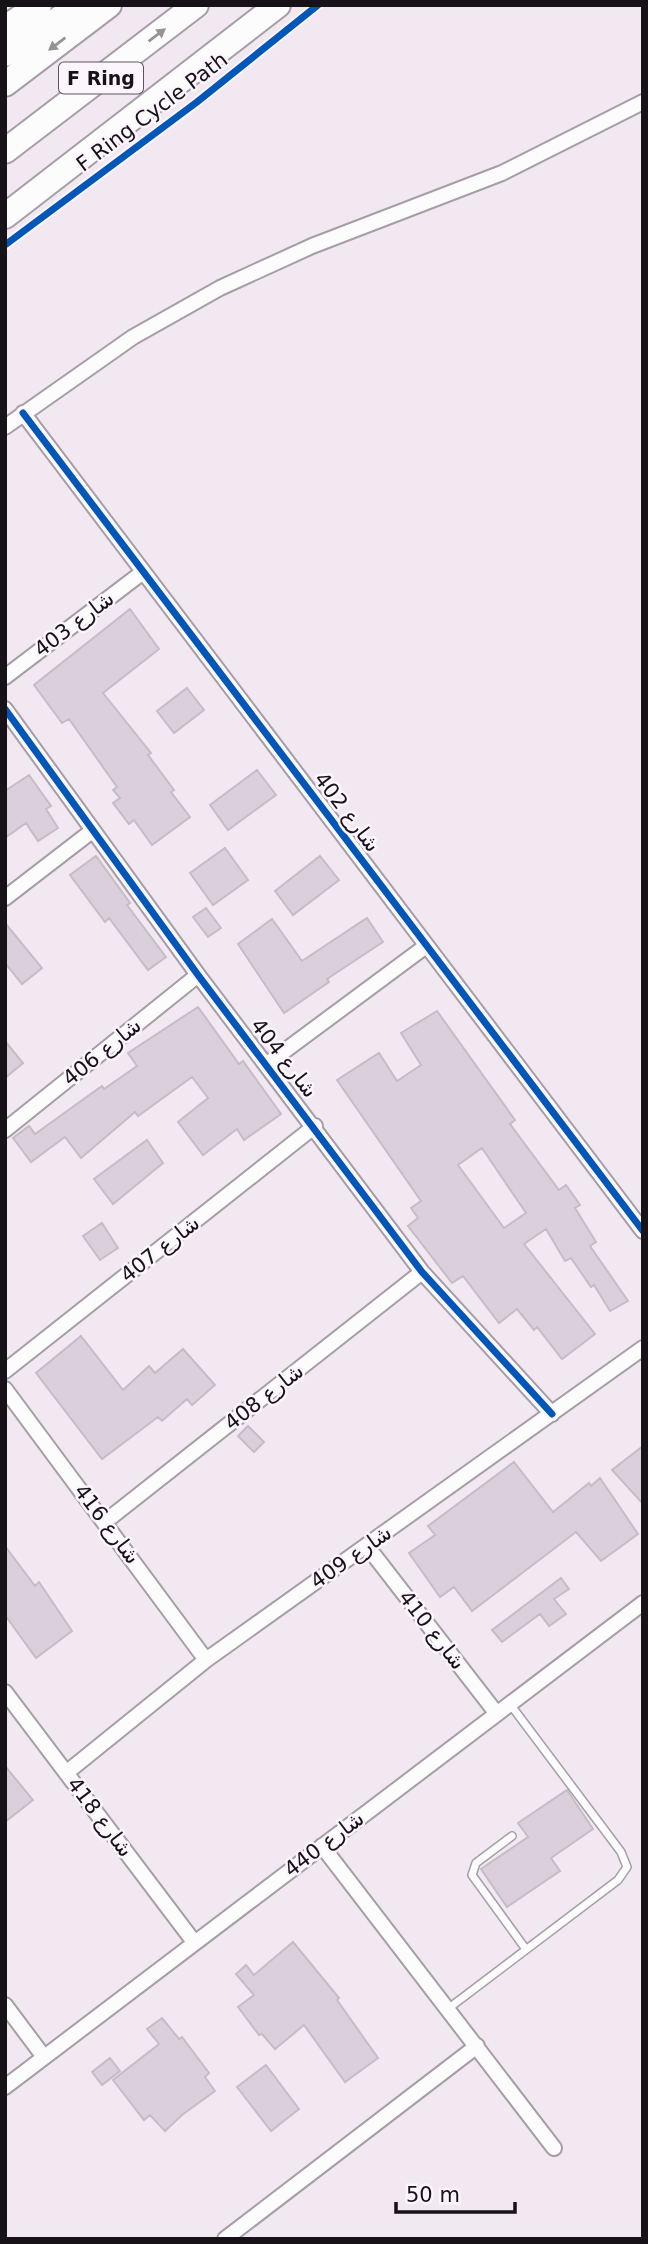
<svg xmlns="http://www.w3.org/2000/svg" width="648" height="2244" viewBox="0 0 648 2244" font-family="'DejaVu Sans','Noto Naskh Arabic',sans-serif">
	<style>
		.building { fill: #dacfdb; stroke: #c5bdc5; stroke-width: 2; fill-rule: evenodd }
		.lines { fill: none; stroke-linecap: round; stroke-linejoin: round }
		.lane-casing { stroke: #a69ea6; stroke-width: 10 }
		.street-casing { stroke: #a69ea6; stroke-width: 18 }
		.highway-casing { stroke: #a69ea6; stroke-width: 28 }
		.lane { stroke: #fdfcfd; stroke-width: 7 }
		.street { stroke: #fdfcfd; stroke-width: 14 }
		.highway { stroke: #fdfcfd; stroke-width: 24 }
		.cycleway-casing { stroke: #fcf5fd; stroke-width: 11 }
		.cycleway { stroke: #0057b8; stroke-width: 7 }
		.oneway { fill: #969296 }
		.labels { text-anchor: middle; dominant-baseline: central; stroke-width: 5; stroke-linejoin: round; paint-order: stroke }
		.shield { fill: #fcf5fd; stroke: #5c555d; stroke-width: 2 }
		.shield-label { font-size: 19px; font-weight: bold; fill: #171118 }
		.street-label { font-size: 21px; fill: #171118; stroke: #fcf5fd }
	</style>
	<rect width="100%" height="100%" fill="#f2e8f2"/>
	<path class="building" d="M 130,609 L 159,649 L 103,693 L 151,753 L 148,755 L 174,790 L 171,792 L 190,817 L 152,845 L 134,820 L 129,824 L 113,803 L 120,798 L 113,790 L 117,787 L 69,719 L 62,723 L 34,685 Z
		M 187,688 L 204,710 L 174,733 L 157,711 Z
		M 257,770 L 276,795 L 228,830 L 210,805 Z
		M 29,775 L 51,806 L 46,809 L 58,828 L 38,841 L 26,823 L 5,838 L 5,791 Z
		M 225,848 L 248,880 L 213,905 L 190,873 Z
		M 96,856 L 130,903 L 127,905 L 166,957 L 148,970 L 109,918 L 105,922 L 70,875 Z
		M 320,856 L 339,880 L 293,915 L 275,891 Z
		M 206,908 L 221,928 L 208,937 L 193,917 Z
		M 367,918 L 383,942 L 327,979 L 329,982 L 284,1013 L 238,944 L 272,919 L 302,961 Z
		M 5,923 L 42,968 L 22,984 L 5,963 Z
		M 198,1007 L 239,1064 L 243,1061 L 281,1114 L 244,1140 L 237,1129 L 203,1155 L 178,1122 L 208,1098 L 192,1077 L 138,1116 L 135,1112 L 81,1158 L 65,1137 L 31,1162 L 13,1138 L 29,1126 L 35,1134 L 102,1086 L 104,1089 L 137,1066 L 128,1053 Z
		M 437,1011 L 515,1120 L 510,1124 L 559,1190 L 566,1185 L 580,1205 L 575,1208 L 596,1242 L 590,1246 L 628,1301 L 610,1311 L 594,1285 L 591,1287 L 571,1258 L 565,1261 L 546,1229 L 524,1244 L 595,1334 L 562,1359 L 537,1327 L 534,1330 L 517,1309 L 499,1323 L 463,1276 L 452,1283 L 408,1226 L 418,1218 L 411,1208 L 421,1201 L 337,1080 L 379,1053 L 397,1081 L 421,1065 L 401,1033 ZM 482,1148 L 526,1213 L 504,1228 L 458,1165 Z
		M 5,1041 L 23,1063 L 5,1078 Z
		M 147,1140 L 163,1163 L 113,1204 L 94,1179 Z
		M 102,1223 L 118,1248 L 100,1260 L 83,1236 Z
		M 81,1336 L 123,1390 L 149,1366 L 155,1373 L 183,1349 L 215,1385 L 192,1405 L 187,1399 L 162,1421 L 158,1417 L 102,1459 L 36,1373 Z
		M 248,1426 L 264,1442 L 254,1452 L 238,1436 Z
		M 643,1446 L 643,1504 L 612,1470 Z
		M 514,1462 L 553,1512 L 589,1483 L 591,1486 L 600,1478 L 638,1534 L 601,1561 L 576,1532 L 472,1611 L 454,1587 L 440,1597 L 409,1553 L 435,1535 L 428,1526 Z
		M 5,1546 L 35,1586 L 39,1582 L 72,1631 L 36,1658 L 5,1615 Z
		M 561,1578 L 569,1589 L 554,1599 L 566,1614 L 549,1626 L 540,1614 L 502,1642 L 492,1630 Z
		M 5,1766 L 33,1800 L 5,1822 Z
		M 567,1790 L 593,1829 L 551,1858 L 560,1871 L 507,1907 L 481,1869 L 528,1837 L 518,1823 Z
		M 293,1942 L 339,1998 L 337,2000 L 378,2058 L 345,2082 L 304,2025 L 275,2049 L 262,2034 L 259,2035 L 238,2007 L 254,1995 L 236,1974 L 246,1965 L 254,1975 Z
		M 162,2018 L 179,2039 L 182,2037 L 209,2073 L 205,2077 L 215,2091 L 182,2115 L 165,2131 L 150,2115 L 144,2120 L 113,2080 L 159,2044 L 147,2029 Z
		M 110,2058 L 120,2071 L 102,2085 L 92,2072 Z
		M 266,2065 L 299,2109 L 271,2131 L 237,2087 Z"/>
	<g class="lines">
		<g class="lane-casing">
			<path id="lane" d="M 512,1836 L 476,1863 L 472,1875 L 525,1948
				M 449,2008 L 618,1880 L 627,1867 L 621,1852 L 510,1704"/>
		</g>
		<g class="street-casing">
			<path id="street" d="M 23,413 L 643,1231
				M 5,427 L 133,337 L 220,288 L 312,246 L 502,173 L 643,102
				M 5,677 L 143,572
				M 5,709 L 198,975 L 422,1272 L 552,1414
				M 5,898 L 92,831
				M 267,1064 L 426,946
				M 5,1130 L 198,975
				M 5,1371 L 315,1126
				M 5,1389 L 206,1660
				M 106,1521 L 422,1272
				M 367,1546 L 497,1714
				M 5,1692 L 194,1942
				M 66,1773 L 206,1660 L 643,1348
				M 322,1846 L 554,2148
				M 5,2005 L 44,2057
				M 5,2087 L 643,1603
				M 225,2239 L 477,2046"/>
		</g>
		<g class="highway-casing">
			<path id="highway" d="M 5,28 L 39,5
				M 5,54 L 80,5
				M 5,84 L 109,5
				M 5,151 L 196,5
				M 5,216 L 278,5"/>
		</g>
		<use href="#lane" class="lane"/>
		<use href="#street" class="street"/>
		<use href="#highway" class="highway"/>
		<g class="cycleway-casing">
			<path id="cycleway" d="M 5,245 L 197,102 L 318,5
				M 23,413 L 643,1231
				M 5,709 L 198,975 L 422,1272 L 552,1414"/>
		</g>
		<use href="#cycleway" class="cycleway"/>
	</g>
	<defs><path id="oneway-solid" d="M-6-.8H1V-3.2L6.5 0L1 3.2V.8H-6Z" transform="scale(1.75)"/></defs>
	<g class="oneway">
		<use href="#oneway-solid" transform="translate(157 35) rotate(-37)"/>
		<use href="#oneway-solid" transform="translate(57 44) rotate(143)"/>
	</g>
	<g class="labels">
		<rect class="shield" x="59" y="62.5" width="84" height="31" rx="5"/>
		<g class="shield-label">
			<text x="101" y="78">F Ring</text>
		</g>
		<g class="street-label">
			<text transform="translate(152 112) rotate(-37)">F Ring Cycle Path</text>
			<text transform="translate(74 624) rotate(-37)">شارع 403</text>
			<text transform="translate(347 812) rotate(53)">شارع 402</text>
			<text transform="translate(102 1052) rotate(-39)">شارع 406</text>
			<text transform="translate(284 1058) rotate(52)">شارع 404</text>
			<text transform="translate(160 1249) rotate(-38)">شارع 407</text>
			<text transform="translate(264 1397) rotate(-38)">شارع 408</text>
			<text transform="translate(107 1524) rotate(53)">شارع 416</text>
			<text transform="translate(351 1557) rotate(-35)">شارع 409</text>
			<text transform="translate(432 1630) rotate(52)">شارع 410</text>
			<text transform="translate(100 1817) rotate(53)">شارع 418</text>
			<text transform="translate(324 1844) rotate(-37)">شارع 440</text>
		</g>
	</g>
	<rect width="648" height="2244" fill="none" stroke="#171118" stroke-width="14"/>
	<path d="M396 2202v10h119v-10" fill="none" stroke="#171118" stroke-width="3.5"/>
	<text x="406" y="2202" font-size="21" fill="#171118" stroke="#fcf5fd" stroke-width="5" paint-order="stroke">50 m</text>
</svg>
